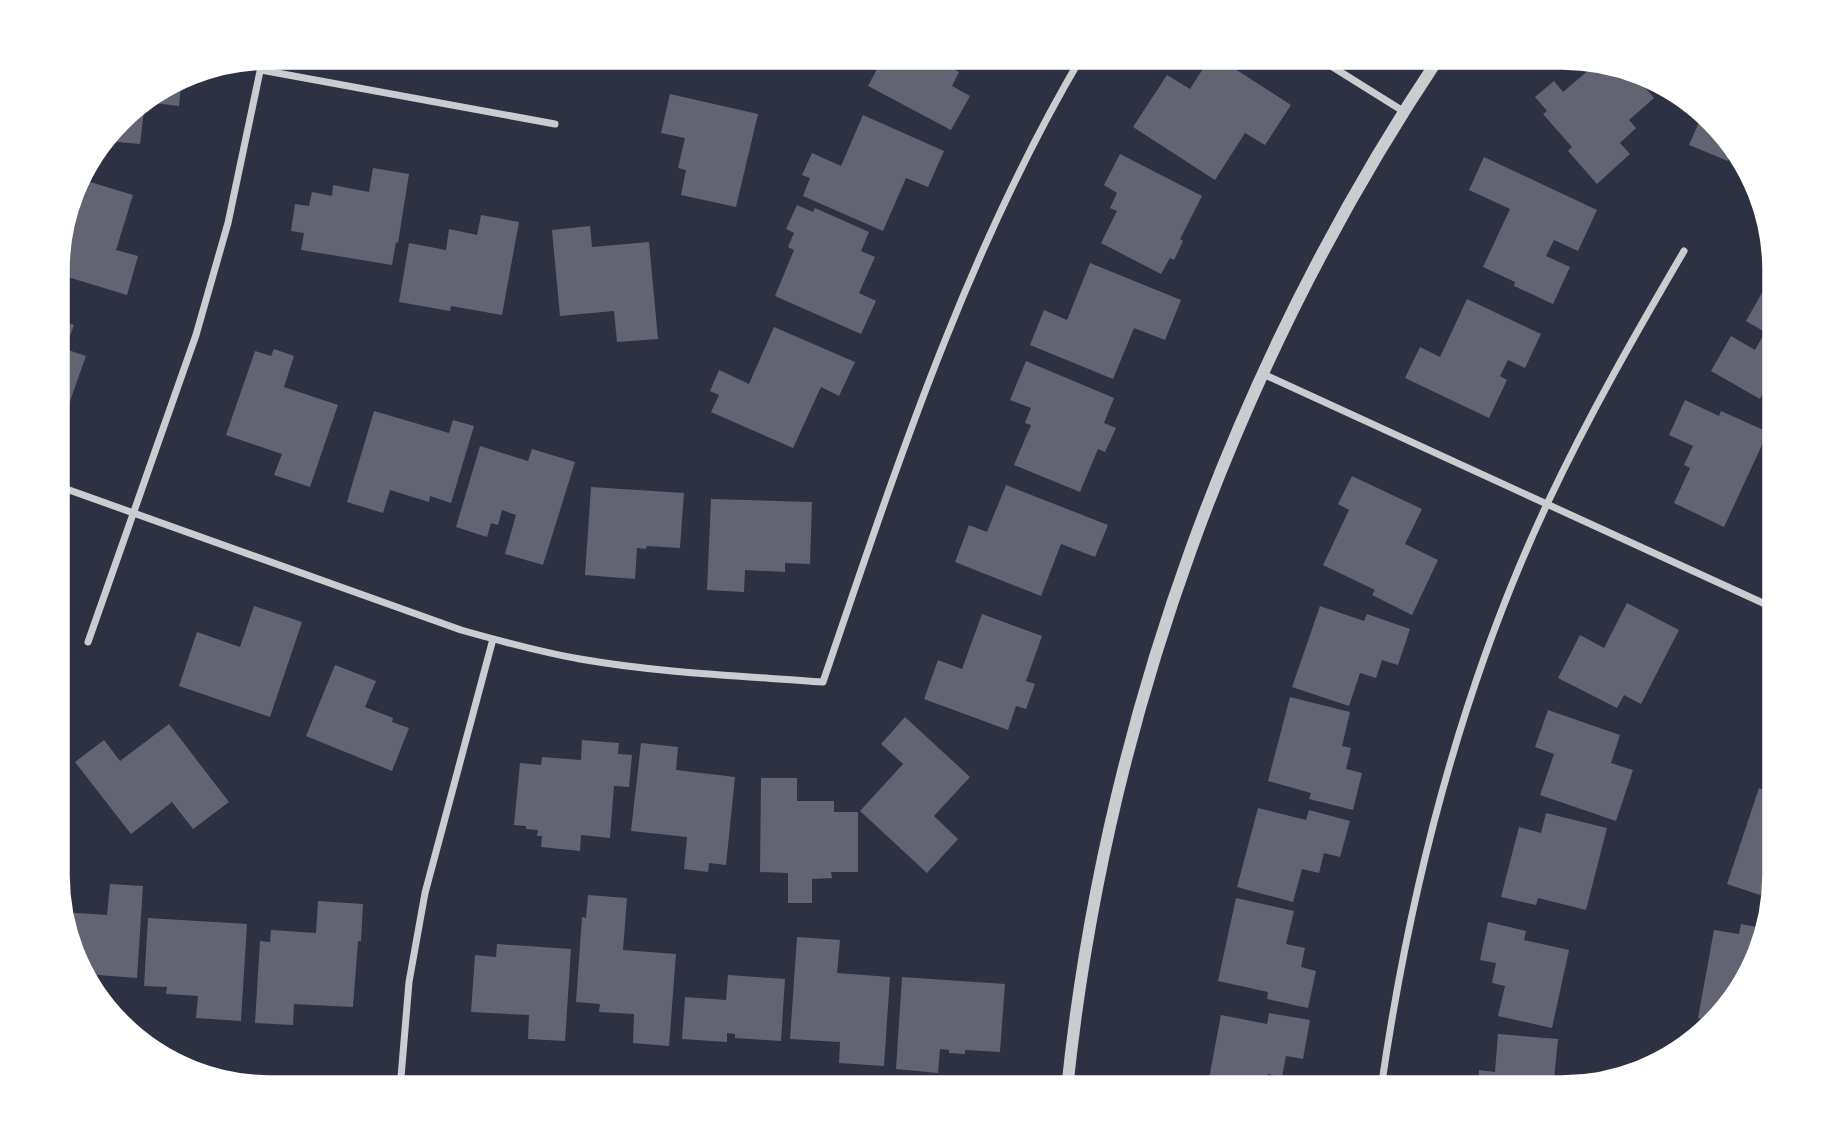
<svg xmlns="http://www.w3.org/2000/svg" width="1832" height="1145" viewBox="0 0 1832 1145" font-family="'Sofia Sans Condensed',sans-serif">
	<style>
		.building { fill: #626471 }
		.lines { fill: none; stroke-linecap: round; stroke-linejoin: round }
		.minor { stroke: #caccd0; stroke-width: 7 }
		.tertiary { stroke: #caccd0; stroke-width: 12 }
		.rim { fill: none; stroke: #fff; stroke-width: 3.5 }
	</style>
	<rect width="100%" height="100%" fill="#2d3142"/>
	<path class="building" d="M 649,56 L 673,56 L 662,68 Z
		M 884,56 L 953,56 L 948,66 L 959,72 L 952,86 L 970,96 L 951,130 L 868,86 Z
		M 1211,56 L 1215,56 L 1291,105 L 1265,145 L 1245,133 L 1215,180 L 1133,127 L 1167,75 L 1190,89 Z
		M 1581,59 L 1628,67 L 1654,98 L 1629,120 L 1636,128 L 1620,143 L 1630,154 L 1597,184 L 1568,151 L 1572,147 L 1543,114 L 1547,111 L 1535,97 L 1554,81 L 1563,92 L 1590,69 Z
		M 182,76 L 179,106 L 145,102 L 140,144 L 105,141 L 129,109 Z
		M 670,94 L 758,114 L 736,207 L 681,195 L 686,170 L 678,168 L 685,138 L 661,133 Z
		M 863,115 L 944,151 L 928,187 L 906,178 L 883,231 L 803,196 L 810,178 L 802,175 L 812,153 L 841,166 Z
		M 1702,115 L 1733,148 L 1728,161 L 1689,145 Z
		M 1120,154 L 1202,196 L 1180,239 L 1183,241 L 1174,260 L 1170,258 L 1161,274 L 1101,243 L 1117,211 L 1110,208 L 1117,193 L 1104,185 Z
		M 1484,157 L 1597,210 L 1578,251 L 1554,240 L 1546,256 L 1570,267 L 1553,304 L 1514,286 L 1515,282 L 1483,267 L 1510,209 L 1469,190 Z
		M 373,168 L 409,174 L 398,243 L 396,242 L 392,265 L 301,250 L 304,233 L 291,231 L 295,204 L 309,206 L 312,192 L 332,196 L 333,185 L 369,192 Z
		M 77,178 L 133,195 L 116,250 L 138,256 L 127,295 L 58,274 L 58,242 Z
		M 797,205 L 813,212 L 815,208 L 869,232 L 861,251 L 875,257 L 859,293 L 876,301 L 861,334 L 775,296 L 794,250 L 788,247 L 794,233 L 786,229 Z
		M 481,215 L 519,222 L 502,315 L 451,306 L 450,311 L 399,302 L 409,243 L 446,250 L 449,229 L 477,235 Z
		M 590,226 L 592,247 L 649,242 L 658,339 L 617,342 L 614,311 L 560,316 L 552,230 Z
		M 1090,263 L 1181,300 L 1165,340 L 1134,328 L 1113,379 L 1030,345 L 1044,310 L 1067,320 Z
		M 1763,291 L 1776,298 L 1776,400 L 1763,393 L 1760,399 L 1711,371 L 1731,336 L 1755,350 L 1765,332 L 1746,321 Z
		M 1467,299 L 1541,334 L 1525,368 L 1508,360 L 1500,376 L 1507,380 L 1489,418 L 1405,378 L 1420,347 L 1440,357 Z
		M 58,320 L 74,325 L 65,349 L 86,356 L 69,404 L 58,400 Z
		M 774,327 L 855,362 L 839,396 L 821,387 L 793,448 L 711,412 L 719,395 L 710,391 L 719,370 L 749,384 Z
		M 274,349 L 294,356 L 284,387 L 338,405 L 310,487 L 274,475 L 282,454 L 226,435 L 255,351 L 271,356 Z
		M 1026,361 L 1114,398 L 1104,423 L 1116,428 L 1105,452 L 1098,449 L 1080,492 L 1014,465 L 1031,425 L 1025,423 L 1031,408 L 1010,400 Z
		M 1685,400 L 1719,416 L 1721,411 L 1768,432 L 1724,527 L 1674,503 L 1690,468 L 1684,465 L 1693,446 L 1669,435 Z
		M 374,411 L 449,433 L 453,420 L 474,426 L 451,503 L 430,496 L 429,502 L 390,490 L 383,513 L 347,502 Z
		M 480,446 L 528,461 L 532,449 L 575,462 L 543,565 L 505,554 L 516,515 L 502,510 L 498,525 L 491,523 L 487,537 L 456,527 Z
		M 1352,476 L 1422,509 L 1405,544 L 1438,560 L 1412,615 L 1372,595 L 1375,590 L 1323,565 L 1349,510 L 1338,504 Z
		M 1006,485 L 1108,525 L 1095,557 L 1061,544 L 1041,596 L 955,562 L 969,525 L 987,532 Z
		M 591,487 L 684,493 L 680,548 L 647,546 L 646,549 L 637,548 L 635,579 L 585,575 Z
		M 711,499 L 812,502 L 810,564 L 785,563 L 785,572 L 745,570 L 744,592 L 707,590 Z
		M 1627,603 L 1679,630 L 1641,704 L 1624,695 L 1617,708 L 1558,678 L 1580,635 L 1604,648 Z
		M 254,606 L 302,622 L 270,717 L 179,686 L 197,632 L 240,647 Z
		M 1320,606 L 1364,621 L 1367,614 L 1410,629 L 1398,665 L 1382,660 L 1376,678 L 1360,673 L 1349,706 L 1292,687 Z
		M 982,614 L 1042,636 L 1026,681 L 1035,684 L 1026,709 L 1016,706 L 1008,730 L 924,699 L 938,660 L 962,669 Z
		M 335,665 L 376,681 L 365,707 L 393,718 L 392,722 L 409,728 L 392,771 L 306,736 Z
		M 1775,686 L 1776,686 L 1776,709 L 1768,706 Z
		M 1290,697 L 1350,712 L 1342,746 L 1351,748 L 1346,769 L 1362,773 L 1353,810 L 1309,799 L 1311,793 L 1268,781 Z
		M 1548,710 L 1620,735 L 1611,763 L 1633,770 L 1616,821 L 1540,795 L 1554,754 L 1535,747 Z
		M 905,717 L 970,777 L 934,816 L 958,839 L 927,873 L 860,811 L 903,764 L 881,744 Z
		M 169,724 L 229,802 L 193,829 L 172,802 L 131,834 L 75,762 L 104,740 L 120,761 Z
		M 1775,738 L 1776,738 L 1776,777 L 1763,772 Z
		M 582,740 L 619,743 L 618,754 L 632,755 L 629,787 L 614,786 L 610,838 L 581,835 L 580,851 L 541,847 L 542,836 L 537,836 L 538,830 L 526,829 L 526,826 L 514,825 L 520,763 L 541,765 L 542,757 L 581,760 Z
		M 641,743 L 678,747 L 676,770 L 735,777 L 726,865 L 709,863 L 708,872 L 684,869 L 687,837 L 631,831 Z
		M 761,778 L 797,778 L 797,801 L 834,801 L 834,812 L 858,812 L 858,872 L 831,872 L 832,878 L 812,879 L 812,903 L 788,903 L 788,873 L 760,872 Z
		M 1759,788 L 1776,794 L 1776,889 L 1772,899 L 1727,884 Z
		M 1258,808 L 1306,820 L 1309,810 L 1350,821 L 1340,857 L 1324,853 L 1319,873 L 1302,869 L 1293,902 L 1237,887 Z
		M 1546,813 L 1607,828 L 1586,910 L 1538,898 L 1536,905 L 1501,897 L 1519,827 L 1541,833 Z
		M 110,884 L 143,886 L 137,978 L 85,974 L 61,912 L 107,915 Z
		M 588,895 L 627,898 L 623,950 L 676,954 L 669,1046 L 633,1043 L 634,1014 L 599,1012 L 600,1004 L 576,1002 L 582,917 L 586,918 Z
		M 1236,898 L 1294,911 L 1286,944 L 1305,948 L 1301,967 L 1316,971 L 1308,1008 L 1267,999 L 1268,992 L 1218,981 Z
		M 318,901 L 363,904 L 361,941 L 358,941 L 353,1007 L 294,1004 L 293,1025 L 255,1023 L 260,941 L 270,942 L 271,930 L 316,933 Z
		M 148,918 L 247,924 L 241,1021 L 196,1018 L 198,996 L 166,994 L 167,987 L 144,986 Z
		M 1488,922 L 1526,931 L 1524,940 L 1569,950 L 1552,1028 L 1498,1016 L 1505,986 L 1492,983 L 1496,963 L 1480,960 Z
		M 1741,924 L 1762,928 L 1740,994 L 1712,1021 L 1698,1018 L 1714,930 L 1739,934 Z
		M 797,937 L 840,940 L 837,973 L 890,977 L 884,1066 L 839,1063 L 840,1042 L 790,1039 Z
		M 497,944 L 571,949 L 565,1041 L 528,1039 L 529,1015 L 471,1012 L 475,955 L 496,957 Z
		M 728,975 L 785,979 L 781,1041 L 735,1038 L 735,1034 L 727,1033 L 727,1042 L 682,1039 L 685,997 L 726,1000 Z
		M 902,977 L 1005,984 L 1000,1052 L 965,1050 L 965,1054 L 949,1053 L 949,1050 L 940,1049 L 938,1073 L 896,1069 Z
		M 1269,1013 L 1310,1020 L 1303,1059 L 1286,1056 L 1282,1077 L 1268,1074 L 1265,1089 L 1207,1089 L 1221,1015 L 1267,1024 Z
		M 1498,1034 L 1558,1039 L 1553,1089 L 1457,1089 L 1457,1083 L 1478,1085 L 1479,1070 L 1495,1072 Z"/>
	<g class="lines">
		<path class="minor" d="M 1315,56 L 1403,111
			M 261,70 L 555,124
			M 1263,374 L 1776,609
			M 58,486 L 461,630 C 500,641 540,652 580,659 C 660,673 742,676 823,682 C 896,468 966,252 1082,56
			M 88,642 L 196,335 L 228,223 L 263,57
			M 400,1089 L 409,982 L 425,893 L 493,639
			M 1381,1089 C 1410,887 1461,687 1548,502 C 1589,415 1636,333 1684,251"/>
		<path class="tertiary" d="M 1067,1089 C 1105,721 1235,363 1440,56"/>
	</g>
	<path d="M0 0H1832V1145H0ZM270 68H1562A202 202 0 0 1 1764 270V875A202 202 0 0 1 1562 1077H270A202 202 0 0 1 68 875V270A202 202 0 0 1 270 68Z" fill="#fff" fill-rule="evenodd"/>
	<path class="rim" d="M270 68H1562A202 202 0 0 1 1764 270V875A202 202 0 0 1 1562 1077H270A202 202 0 0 1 68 875V270A202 202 0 0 1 270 68Z"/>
</svg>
